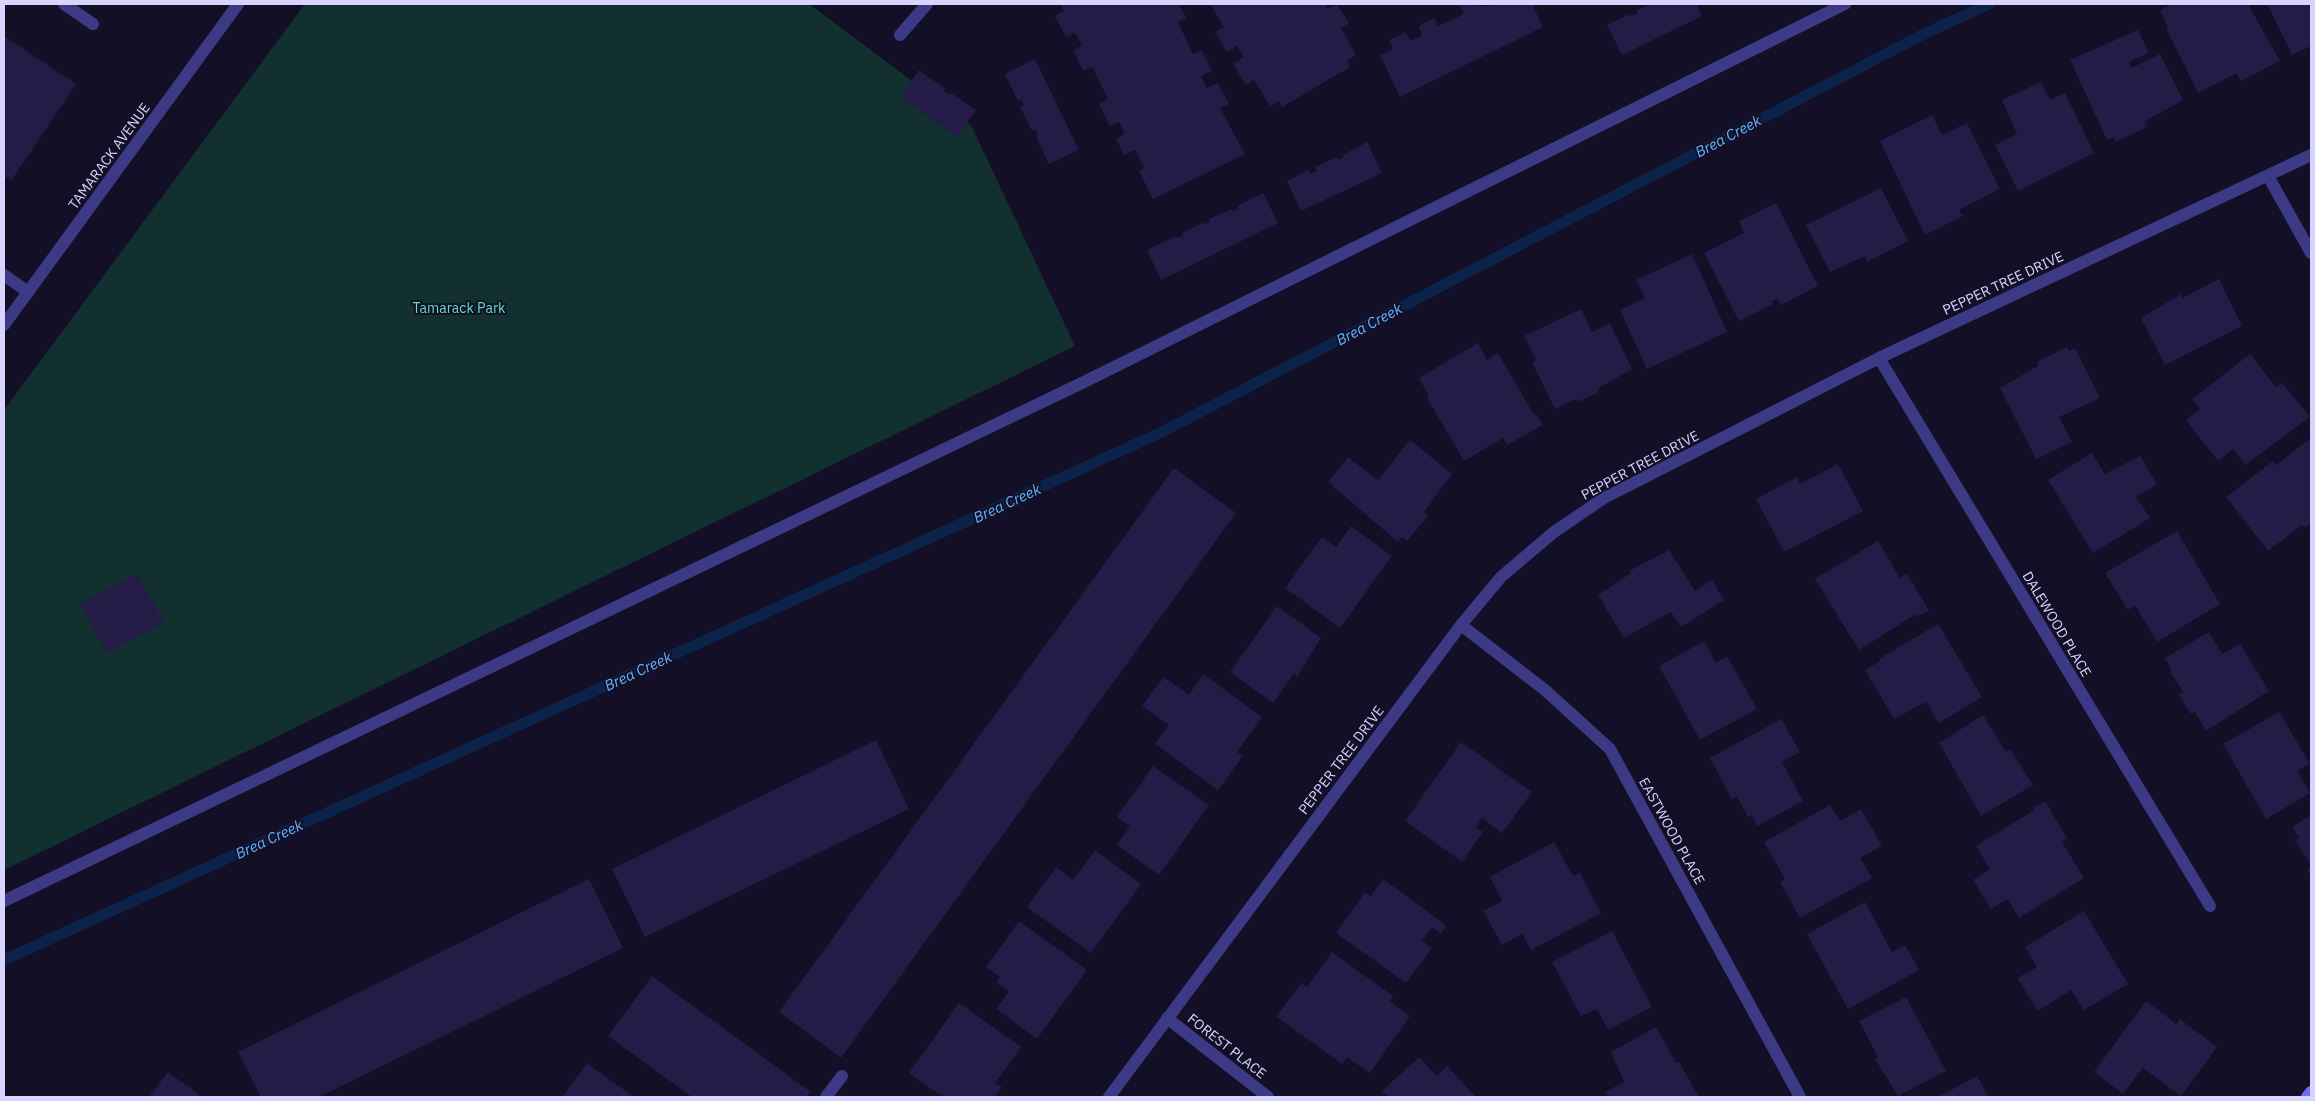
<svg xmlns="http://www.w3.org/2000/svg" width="2315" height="1101" viewBox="0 0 2315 1101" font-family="'IBM Plex Sans',sans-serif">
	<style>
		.green { fill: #12302f }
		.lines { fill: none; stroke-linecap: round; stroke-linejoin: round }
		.stream { stroke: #0c2248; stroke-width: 11 }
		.building { fill: #241b47 }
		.lane { stroke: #3d3a85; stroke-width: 12 }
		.street { stroke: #3d3a85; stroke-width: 12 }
		.secondary { stroke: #6f6bff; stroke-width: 12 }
		.labels { text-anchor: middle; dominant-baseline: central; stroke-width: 4; stroke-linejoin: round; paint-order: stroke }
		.street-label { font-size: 14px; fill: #d9d4ff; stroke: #130f26 }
		.park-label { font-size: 14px; fill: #5fe0c0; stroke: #130f26 }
		.water-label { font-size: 15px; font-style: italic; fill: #62b6ff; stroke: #130f26 }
	</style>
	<rect width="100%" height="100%" fill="#130f26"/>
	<path class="green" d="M 305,4 L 809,4 L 971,125 L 1075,346 L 4,870 L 4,410 Z"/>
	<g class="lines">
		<path class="stream" d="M 4,960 L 1162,432 L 1922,35 L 1989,4"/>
	</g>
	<path class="building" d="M 1061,4 L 1179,4 L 1186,18 L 1178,22 L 1193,54 L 1202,50 L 1212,71 L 1201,76 L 1207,88 L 1218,83 L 1229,104 L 1220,108 L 1245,154 L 1153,199 L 1139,171 L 1144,168 L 1135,150 L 1124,155 L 1116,139 L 1125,134 L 1119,122 L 1110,126 L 1099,104 L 1108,99 L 1092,67 L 1083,71 L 1073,50 L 1082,46 L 1075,33 L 1066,37 L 1055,16 L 1064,11 Z
		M 1210,4 L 1324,4 L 1327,9 L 1337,4 L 1349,23 L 1341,28 L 1356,55 L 1347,61 L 1350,67 L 1282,107 L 1279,101 L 1270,106 L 1254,80 L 1246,85 L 1233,64 L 1244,57 L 1237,46 L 1227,52 L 1215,32 L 1224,27 Z
		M 1465,4 L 1481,6 L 1532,4 L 1543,27 L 1400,97 L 1380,55 L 1393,49 L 1389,40 L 1406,32 L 1410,41 L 1422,35 L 1419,26 L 1434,18 L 1438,26 L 1464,14 L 1460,6 Z
		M 1650,4 L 1696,4 L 1702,16 L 1622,55 L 1607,25 L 1630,14 L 1631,16 L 1638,13 L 1636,11 Z
		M 2173,4 L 2248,4 L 2280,61 L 2241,81 L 2237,73 L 2198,93 L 2166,28 L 2168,27 L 2160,10 Z
		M 2267,4 L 2311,4 L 2311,46 L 2292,55 Z
		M 2138,30 L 2149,53 L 2129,62 L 2131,68 L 2160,54 L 2183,100 L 2144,122 L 2147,127 L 2116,142 L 2113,137 L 2107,140 L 2070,60 Z
		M 4,36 L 76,84 L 11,181 L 4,175 Z
		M 1035,59 L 1079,150 L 1049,164 L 1036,137 L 1038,136 L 1035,129 L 1032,131 L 1020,107 L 1024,105 L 1021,100 L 1018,101 L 1005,74 Z
		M 919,70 L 946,89 L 944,91 L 950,95 L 951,93 L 976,110 L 957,137 L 900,97 Z
		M 2041,82 L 2050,100 L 2065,93 L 2094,153 L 2018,191 L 1995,145 L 2017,134 L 2002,100 Z
		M 1932,115 L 1942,135 L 1967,123 L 2000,189 L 1959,210 L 1963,216 L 1925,235 L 1880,141 Z
		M 1367,142 L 1382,173 L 1301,211 L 1287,181 L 1309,170 L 1310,174 L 1317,171 L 1315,167 L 1337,157 L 1338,160 L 1344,157 L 1343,155 Z
		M 1881,188 L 1908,241 L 1867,262 L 1865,256 L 1830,272 L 1806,225 Z
		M 1263,193 L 1278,223 L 1161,280 L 1147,250 L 1176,236 L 1177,238 L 1183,236 L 1182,233 L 1204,222 L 1205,225 L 1210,222 L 1209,219 L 1232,209 L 1233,212 L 1238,209 L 1237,206 Z
		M 1776,203 L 1818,286 L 1781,305 L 1777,299 L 1772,301 L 1773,304 L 1739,321 L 1704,253 L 1744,233 L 1739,221 Z
		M 1692,254 L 1727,332 L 1647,369 L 1620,310 L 1645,298 L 1636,280 Z
		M 2219,279 L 2242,326 L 2165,365 L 2141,318 L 2181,294 L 2182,298 Z
		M 1581,309 L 1592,332 L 1610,323 L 1632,369 L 1597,389 L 1599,392 L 1578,402 L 1576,399 L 1555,409 L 1532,362 L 1536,360 L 1524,336 Z
		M 1478,343 L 1487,360 L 1498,353 L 1534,415 L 1536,414 L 1543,425 L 1507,445 L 1503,438 L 1464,461 L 1427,398 L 1429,396 L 1419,378 Z
		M 2067,347 L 2069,351 L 2075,348 L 2100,398 L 2059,417 L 2072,442 L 2036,459 L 2000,388 L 2038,366 L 2037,362 Z
		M 2250,354 L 2276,387 L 2282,383 L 2310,417 L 2245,465 L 2233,449 L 2218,461 L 2186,420 L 2200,409 L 2192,399 Z
		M 2311,438 L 2311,523 L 2304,528 L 2302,525 L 2268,551 L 2226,497 L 2273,461 L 2276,465 Z
		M 1410,440 L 1452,474 L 1424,512 L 1429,515 L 1407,541 L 1402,537 L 1398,542 L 1328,482 L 1348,457 L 1378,480 Z
		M 2092,453 L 2105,474 L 2140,456 L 2157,484 L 2136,497 L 2150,518 L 2093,553 L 2048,480 Z
		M 1838,464 L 1863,511 L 1784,552 L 1756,499 L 1797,477 L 1800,484 Z
		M 1174,468 L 1236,513 L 841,1058 L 779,1012 Z
		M 1351,526 L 1392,556 L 1340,628 L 1285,588 L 1322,537 L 1336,547 Z
		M 2177,531 L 2220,604 L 2157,642 L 2135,605 L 2128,610 L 2105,573 Z
		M 1878,541 L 1900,578 L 1907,574 L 1929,610 L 1917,617 L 1916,614 L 1859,650 L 1815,579 Z
		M 1669,550 L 1695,591 L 1712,580 L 1724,600 L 1681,627 L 1671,612 L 1624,638 L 1598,595 L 1631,573 L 1629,571 Z
		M 137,573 L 164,623 L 107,653 L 80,604 Z
		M 1277,606 L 1321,638 L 1297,677 L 1294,674 L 1273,703 L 1230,672 Z
		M 1938,624 L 1982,697 L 1939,723 L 1926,702 L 1894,719 L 1865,670 L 1880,661 L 1879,659 Z
		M 2209,632 L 2222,654 L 2240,644 L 2269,691 L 2206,731 L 2195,712 L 2191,714 L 2179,695 L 2183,692 L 2170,672 L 2172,671 L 2165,658 Z
		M 1704,641 L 1716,663 L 1727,656 L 1757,709 L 1700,740 L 1659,666 Z
		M 1203,674 L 1262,717 L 1237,752 L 1243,756 L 1218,790 L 1155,744 L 1169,725 L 1142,706 L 1164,677 L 1189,695 Z
		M 2279,712 L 2310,764 L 2297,770 L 2310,793 L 2266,819 L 2223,744 Z
		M 1983,715 L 2006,752 L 2010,749 L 2033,785 L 1981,816 L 1939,743 Z
		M 1781,719 L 1800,752 L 1782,762 L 1803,801 L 1757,826 L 1751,815 L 1748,817 L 1737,796 L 1732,800 L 1710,758 Z
		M 876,740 L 909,809 L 645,937 L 612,869 Z
		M 1461,742 L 1532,792 L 1502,833 L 1482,818 L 1476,827 L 1483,832 L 1462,862 L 1405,821 Z
		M 1153,766 L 1209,805 L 1159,875 L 1117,845 L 1130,826 L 1117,817 Z
		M 2045,801 L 2067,838 L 2062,842 L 2084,878 L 2019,918 L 2008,899 L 1991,909 L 1973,880 L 1990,869 L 1976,846 L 2034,810 L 2033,808 Z
		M 1830,805 L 1840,821 L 1861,809 L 1882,846 L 1860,858 L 1872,878 L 1800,918 L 1780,882 L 1785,879 L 1764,842 Z
		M 2311,815 L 2311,876 L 2307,869 L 2311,866 L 2295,840 L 2299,838 L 2292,827 Z
		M 1554,842 L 1573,876 L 1580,873 L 1601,913 L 1531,950 L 1522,934 L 1502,945 L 1483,911 L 1502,901 L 1490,877 Z
		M 1095,850 L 1141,884 L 1091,953 L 1027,907 L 1056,867 L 1073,880 Z
		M 589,879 L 623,948 L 319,1097 L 261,1097 L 238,1052 Z
		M 1383,879 L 1447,926 L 1441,934 L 1432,927 L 1422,941 L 1432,948 L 1406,983 L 1336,933 L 1365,892 L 1371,896 Z
		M 1865,902 L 1892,952 L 1905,945 L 1919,970 L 1848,1009 L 1807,934 Z
		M 2084,911 L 2128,984 L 2084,1010 L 2071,990 L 2038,1011 L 2017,978 L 2037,967 L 2025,947 Z
		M 1019,921 L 1087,970 L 1037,1039 L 996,1009 L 1009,991 L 996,982 L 1000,977 L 986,967 Z
		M 1612,931 L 1652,1007 L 1608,1030 L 1597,1009 L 1581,1016 L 1552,962 Z
		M 1332,952 L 1393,996 L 1390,1001 L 1410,1016 L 1370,1073 L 1347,1057 L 1342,1064 L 1276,1016 L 1302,983 L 1307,987 Z
		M 652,976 L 811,1092 L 807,1097 L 692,1097 L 608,1036 Z
		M 1906,997 L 1946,1071 L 1898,1096 L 1875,1059 L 1878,1057 L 1859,1021 Z
		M 2146,1001 L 2176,1024 L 2180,1019 L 2217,1047 L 2181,1096 L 2143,1068 L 2123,1094 L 2094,1072 Z
		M 959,1003 L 1021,1047 L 995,1083 L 1002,1087 L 995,1097 L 943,1097 L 909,1073 Z
		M 1656,1027 L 1676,1063 L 1679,1062 L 1699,1097 L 1608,1097 L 1605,1092 L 1624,1082 L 1611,1052 Z
		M 1419,1057 L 1437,1076 L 1447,1066 L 1476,1097 L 1388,1097 L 1382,1091 Z
		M 587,1063 L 634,1097 L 562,1097 Z
		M 168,1072 L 202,1097 L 149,1097 Z
		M 1977,1076 L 1989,1097 L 1938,1097 Z"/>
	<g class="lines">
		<path class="lane" d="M 64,4 L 93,24
			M 900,35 L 927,4
			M 4,901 L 1084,382 L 1845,4
			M 826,1097 L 842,1076"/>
		<path class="street" d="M 2268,176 L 2311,253
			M 4,275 L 28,292
			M 4,325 L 238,4
			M 1879,358 L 2210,906
			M 1461,625 L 1545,690 L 1610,749 L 1800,1097
			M 1167,1018 L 1268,1097
			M 1109,1097 L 1461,625 L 1501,577 L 1554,532 L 1604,498 L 1879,358 L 2311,155"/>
		<path class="secondary" d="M 2307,1097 L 2311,1092"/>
	</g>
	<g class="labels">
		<g class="street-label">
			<text transform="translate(109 156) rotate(-54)">TAMARACK AVENUE</text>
			<text transform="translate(2003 283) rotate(-25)">PEPPER TREE DRIVE</text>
			<text transform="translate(1640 465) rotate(-28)">PEPPER TREE DRIVE</text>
			<text transform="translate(2057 624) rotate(59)">DALEWOOD PLACE</text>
			<text transform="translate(1341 760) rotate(-53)">PEPPER TREE DRIVE</text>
			<text transform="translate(1672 831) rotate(61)">EASTWOOD PLACE</text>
			<text transform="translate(1227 1046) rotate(38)">FOREST PLACE</text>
		</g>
		<g class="park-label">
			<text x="459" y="308">Tamarack Park</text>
		</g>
		<g class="water-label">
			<text transform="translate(1728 136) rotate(-28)">Brea Creek</text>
			<text transform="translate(1369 324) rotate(-28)">Brea Creek</text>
			<text transform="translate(1007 503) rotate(-25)">Brea Creek</text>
			<text transform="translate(638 671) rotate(-25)">Brea Creek</text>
			<text transform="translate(269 839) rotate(-25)">Brea Creek</text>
		</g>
	</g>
	<rect width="2315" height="1101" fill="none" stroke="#d9d4ff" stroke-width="10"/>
</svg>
